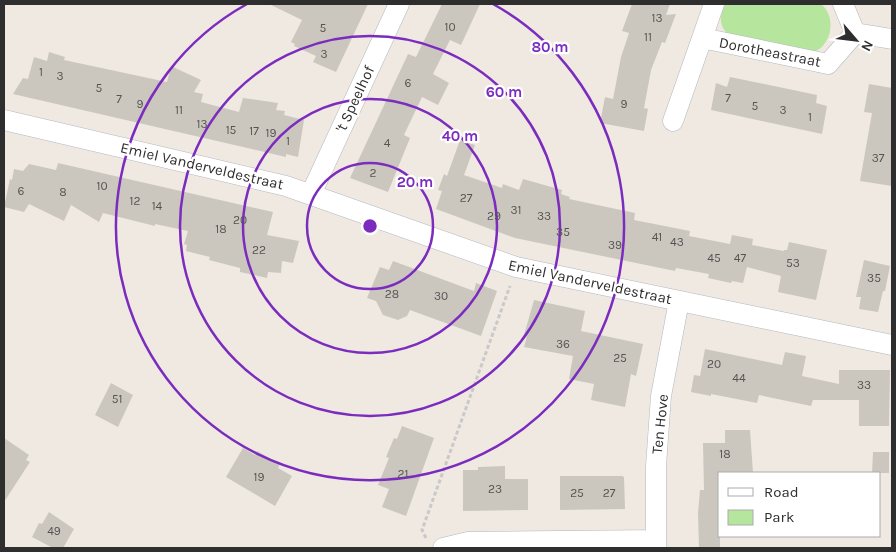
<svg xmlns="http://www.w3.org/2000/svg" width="896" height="552" viewBox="0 0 896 552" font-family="Karla,sans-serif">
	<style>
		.green { fill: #b6e59e }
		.building { fill: #cbc7bf }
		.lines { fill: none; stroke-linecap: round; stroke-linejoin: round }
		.minor-casing { stroke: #b4b7c1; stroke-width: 21 }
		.path { stroke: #c9c9c9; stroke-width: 3; stroke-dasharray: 4 2.5; stroke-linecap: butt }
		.minor { stroke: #fff; stroke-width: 20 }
		.ring { fill: none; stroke: #7b2cbf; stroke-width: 2.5 }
		.labels { text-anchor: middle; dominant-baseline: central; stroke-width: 4.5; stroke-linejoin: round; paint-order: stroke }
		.number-label { font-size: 12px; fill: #555452 }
		.street-label { font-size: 15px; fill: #2e2e2e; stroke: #fff }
		.centre { fill: #7b2cbf; stroke: #fff; stroke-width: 2.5 }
		.ring-label { font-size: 15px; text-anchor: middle; font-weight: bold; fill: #7b2cbf; stroke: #fff; stroke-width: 4.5; stroke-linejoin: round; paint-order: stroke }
	</style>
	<rect width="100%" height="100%" fill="#efe9e1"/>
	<path class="green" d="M 725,4 L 821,4 C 836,16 833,44 814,52 L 728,34 C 718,25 720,15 725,4 Z"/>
	<path class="building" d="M 269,4 L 368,4 L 336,72 L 313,62 L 316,56 L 294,46 L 295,44 L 291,42 L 302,20 Z
		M 442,4 L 480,4 L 461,45 L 450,40 L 433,74 L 449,83 L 438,105 L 422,97 L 404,135 L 410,138 L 388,192 L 350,178 L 408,54 L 416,57 Z
		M 632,4 L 670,4 L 666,15 L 676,14 L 665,43 L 662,42 L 651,70 L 644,108 L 648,109 L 644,131 L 600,123 L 605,97 L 613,99 L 621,57 L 629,33 L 622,31 Z
		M 49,52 L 65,57 L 64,60 L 167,82 L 171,66 L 201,80 L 194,92 L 203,94 L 201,102 L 239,112 L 243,98 L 278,103 L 276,110 L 285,111 L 284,115 L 304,120 L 298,157 L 286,154 L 286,157 L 13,94 L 23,78 L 28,79 L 34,57 L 47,61 Z
		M 730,77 L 817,95 L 816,103 L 827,106 L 822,134 L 711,110 L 716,83 L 727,87 Z
		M 869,84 L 892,88 L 892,186 L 860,181 L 872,113 L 864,112 Z
		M 460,140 L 475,145 L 464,175 L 502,188 L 503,184 L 519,190 L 523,179 L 562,190 L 561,194 L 570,197 L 569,199 L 635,213 L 634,220 L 690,231 L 689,236 L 730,244 L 732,235 L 753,239 L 752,245 L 784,251 L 784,250 L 787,250 L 789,242 L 827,250 L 816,300 L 778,292 L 781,276 L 747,267 L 743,283 L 732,281 L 731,283 L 708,278 L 709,274 L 676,268 L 675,271 L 515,238 L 436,209 L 442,191 L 438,190 L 444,174 L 447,176 Z
		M 58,163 L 273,212 L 267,235 L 299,241 L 293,263 L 282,261 L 281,273 L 268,272 L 267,278 L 240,272 L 240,268 L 209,260 L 210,257 L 186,251 L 187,245 L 184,244 L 188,231 L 155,224 L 155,226 L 103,213 L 99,222 L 71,205 L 64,221 L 29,204 L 24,212 L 4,207 L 10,179 L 12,180 L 14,169 L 23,171 L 29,164 L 56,170 Z
		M 864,260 L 890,266 L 885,291 L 883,291 L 878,312 L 859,309 L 861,297 L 856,297 Z
		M 393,261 L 474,291 L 476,283 L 497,291 L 481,336 L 410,310 L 407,316 L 398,320 L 383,315 L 376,301 L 367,298 L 380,267 L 389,270 Z
		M 534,300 L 585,311 L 581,331 L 643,344 L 636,376 L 631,374 L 625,407 L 591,400 L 594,384 L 569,379 L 573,356 L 524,347 L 527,336 L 524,335 Z
		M 705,349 L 782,365 L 785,352 L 806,356 L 802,376 L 839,384 L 839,370 L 890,370 L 889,426 L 859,426 L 859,400 L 813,400 L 811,406 L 759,395 L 757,403 L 711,394 L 711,396 L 691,392 L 694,375 L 700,376 Z
		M 111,383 L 133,395 L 118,427 L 95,415 Z
		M 402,426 L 434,438 L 406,516 L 382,507 L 389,489 L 378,485 L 389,458 L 386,457 L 394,438 L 397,439 Z
		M 725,430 L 750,430 L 753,473 L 720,473 L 720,548 L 699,548 L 698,513 L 700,490 L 704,490 L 703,443 L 725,443 Z
		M 4,438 L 29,455 L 26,460 L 30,462 L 4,502 Z
		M 243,448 L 255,455 L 257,451 L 280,464 L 278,468 L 292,476 L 275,506 L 226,477 Z
		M 873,452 L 889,452 L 889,473 L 872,473 Z
		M 505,466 L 505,479 L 528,479 L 528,510 L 463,511 L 463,470 L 478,470 L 478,467 Z
		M 560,476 L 622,476 L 624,477 L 625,509 L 560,510 Z
		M 49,512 L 74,529 L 63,548 L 53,548 L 32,537 L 39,523 L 42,524 Z"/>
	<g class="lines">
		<g class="minor-casing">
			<path id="minor" d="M 855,33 L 892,39
				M 702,38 L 828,64 L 855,33 L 843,4
				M 4,120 L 286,186 L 516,267 L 892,345
				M 673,121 L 714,4
				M 311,194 L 399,4
				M 443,548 L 468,542 L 656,540
				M 656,548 L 656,466 L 661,396 L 679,301"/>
		</g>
		<path class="path" d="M 426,538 L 422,530 L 510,286"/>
		<use href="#minor" class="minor"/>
	</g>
	<g class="ring">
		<circle cx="370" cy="226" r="63"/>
		<circle cx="370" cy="226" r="127"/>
		<circle cx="370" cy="226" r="190"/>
		<path d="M493 4A254 254 0 1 1 247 4"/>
	</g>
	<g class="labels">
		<g class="number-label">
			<text x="657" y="18">13</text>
			<text x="450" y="27">10</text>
			<text x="323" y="28">5</text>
			<text x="648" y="37">11</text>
			<text x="324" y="54">3</text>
			<text x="41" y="72">1</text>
			<text x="60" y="76">3</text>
			<text x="408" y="83">6</text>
			<text x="99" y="88">5</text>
			<text x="728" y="98">7</text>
			<text x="119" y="99">7</text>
			<text x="140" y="104">9</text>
			<text x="624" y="104">9</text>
			<text x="755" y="106">5</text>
			<text x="179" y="110">11</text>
			<text x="783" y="110">3</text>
			<text x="810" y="117">1</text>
			<text x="202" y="124">13</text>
			<text x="231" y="130">15</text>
			<text x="254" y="131">17</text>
			<text x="271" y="133">19</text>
			<text x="288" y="141">1</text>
			<text x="387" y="143">4</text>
			<text x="878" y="158">37</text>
			<text x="373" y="173">2</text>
			<text x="102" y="186">10</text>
			<text x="21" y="191">6</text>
			<text x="63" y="192">8</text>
			<text x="466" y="198">27</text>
			<text x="135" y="201">12</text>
			<text x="157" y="206">14</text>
			<text x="516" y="210">31</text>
			<text x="494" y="216">29</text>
			<text x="544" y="216">33</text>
			<text x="240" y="220">20</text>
			<text x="221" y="229">18</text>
			<text x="563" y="232">35</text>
			<text x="657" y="237">41</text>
			<text x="677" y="242">43</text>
			<text x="615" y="245">39</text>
			<text x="259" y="250">22</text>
			<text x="714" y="258">45</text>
			<text x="740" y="258">47</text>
			<text x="793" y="263">53</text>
			<text x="874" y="278">35</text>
			<text x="392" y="294">28</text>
			<text x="441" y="296">30</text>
			<text x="563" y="344">36</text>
			<text x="620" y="358">25</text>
			<text x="714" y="364">20</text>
			<text x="739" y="378">44</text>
			<text x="864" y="385">33</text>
			<text x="117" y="399">51</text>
			<text x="725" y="454">18</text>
			<text x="403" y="474">21</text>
			<text x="259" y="477">19</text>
			<text x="495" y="489">23</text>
			<text x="577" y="493">25</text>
			<text x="609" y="493">27</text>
			<text x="54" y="531">49</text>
		</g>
		<g class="street-label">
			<text transform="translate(770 52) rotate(11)">Dorotheastraat</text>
			<text transform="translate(355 99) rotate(-65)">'t Speelhof</text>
			<text transform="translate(202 166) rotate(13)">Emiel Vanderveldestraat</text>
			<text transform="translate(590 282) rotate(12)">Emiel Vanderveldestraat</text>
			<text transform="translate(660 424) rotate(-84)">Ten Hove</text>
		</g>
	</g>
	<circle cx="370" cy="226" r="8" class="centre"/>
	<g class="ring-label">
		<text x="550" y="52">80 m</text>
		<text x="504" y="97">60 m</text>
		<text x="460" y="141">40 m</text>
		<text x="415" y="187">20 m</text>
	</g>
	<rect width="896" height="552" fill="none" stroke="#2e2e2e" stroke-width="10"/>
	<rect x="718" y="472" width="162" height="65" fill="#ffffff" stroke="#ababab"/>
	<rect x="728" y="488" width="25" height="8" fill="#ffffff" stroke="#ababab"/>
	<text x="764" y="497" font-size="15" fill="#2e2e2e">Road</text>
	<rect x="728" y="510" width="25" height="15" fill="#b6e59e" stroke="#ababab"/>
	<text x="764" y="522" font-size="15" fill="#2e2e2e">Park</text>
	<g transform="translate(856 40) rotate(118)" stroke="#ffffff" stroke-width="4" paint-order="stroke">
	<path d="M0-4L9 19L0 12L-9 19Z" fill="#2e2e2e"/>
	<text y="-8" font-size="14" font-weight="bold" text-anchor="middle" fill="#2e2e2e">N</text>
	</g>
</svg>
